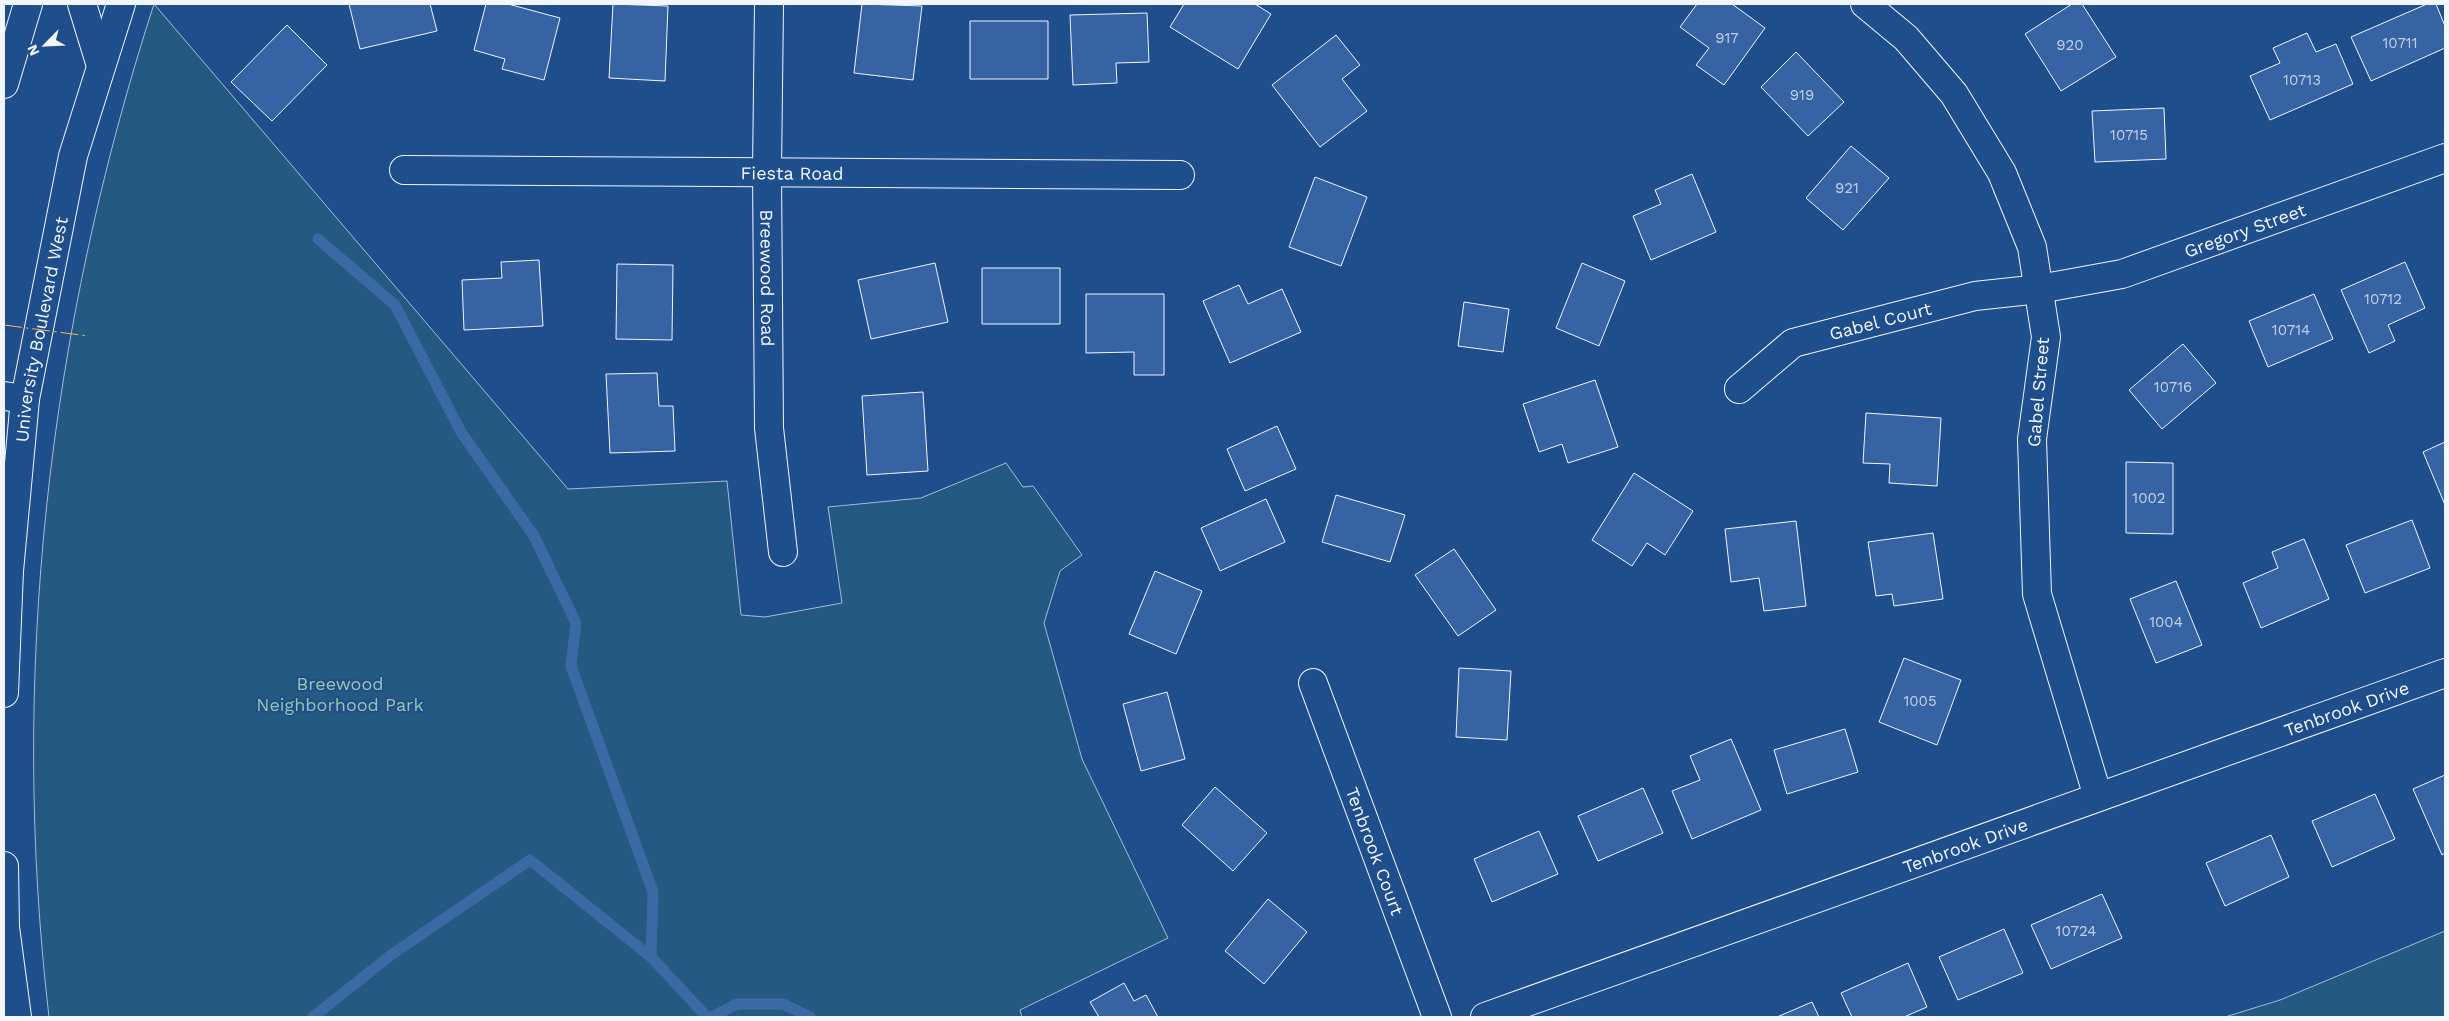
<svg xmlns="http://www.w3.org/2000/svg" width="2449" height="1021" viewBox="0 0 2449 1021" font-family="'Work Sans',sans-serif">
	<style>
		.green { fill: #245a82; stroke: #a8bbd7 }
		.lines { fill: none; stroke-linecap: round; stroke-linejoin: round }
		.stream { stroke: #3b69a3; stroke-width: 11 }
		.building { fill: #3563a3; stroke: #f2f6ff }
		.street-casing { stroke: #f2f6ff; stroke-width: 30 }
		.secondary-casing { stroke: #f2f6ff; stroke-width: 30 }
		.primary-casing { stroke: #f2f6ff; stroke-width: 30 }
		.street { stroke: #1f4e8c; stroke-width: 28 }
		.secondary { stroke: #1f4e8c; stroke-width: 28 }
		.primary { stroke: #1f4e8c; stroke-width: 28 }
		.power { stroke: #ffb74d; stroke-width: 1; stroke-dasharray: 18 4 2.5 4; stroke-linecap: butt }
		.labels { text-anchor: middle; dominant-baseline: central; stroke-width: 4; stroke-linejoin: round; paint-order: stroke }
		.number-label { font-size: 15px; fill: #c3d1e8 }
		.street-label { font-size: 18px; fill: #f2f6ff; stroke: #1f4e8c }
		.park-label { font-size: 18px; fill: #97c8a6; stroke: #1f4e8c }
	</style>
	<rect width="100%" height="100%" fill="#1f4e8c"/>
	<path class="green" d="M 154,4 L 568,489 L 727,481 L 741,615 L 765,617 L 842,603 L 828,507 L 921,498 L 1006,463 L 1023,487 L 1033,486 L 1082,555 L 1060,571 L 1044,623 L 1082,759 L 1168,938 L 1020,1010 L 1022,1017 L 49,1017 C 9,675 48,331 154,4 Z
		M 2445,931 L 2445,1017 L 2225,1017 L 2280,1000 Z"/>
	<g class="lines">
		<path class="stream" d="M 318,239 L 395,305 L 461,432 L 534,536 L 576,623 L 571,666 L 653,892 L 651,957
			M 313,1017 L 391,955 L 530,860 L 651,957 L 707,1017
			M 712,1017 L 737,1004 L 783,1004 L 810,1017"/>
	</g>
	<path class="building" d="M 349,4 L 430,4 L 437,31 L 360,49 Z
		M 486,4 L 508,4 L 560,18 L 544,80 L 502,69 L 505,59 L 474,50 Z
		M 613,4 L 668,6 L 665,81 L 609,78 Z
		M 862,4 L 922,6 L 913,80 L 854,73 Z
		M 1184,4 L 1255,4 L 1271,14 L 1238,69 L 1170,27 Z
		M 1697,4 L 1732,4 L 1765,28 L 1724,85 L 1696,65 L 1709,48 L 1680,27 Z
		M 2072,4 L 2082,4 L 2116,57 L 2061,91 L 2025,34 Z
		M 2427,4 L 2436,4 L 2445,26 L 2445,48 L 2371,81 L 2351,37 Z
		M 1147,13 L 1149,62 L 1116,63 L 1117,83 L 1073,85 L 1070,15 Z
		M 970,21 L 1048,21 L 1048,79 L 970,79 Z
		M 287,25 L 327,65 L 272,121 L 231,82 Z
		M 2307,33 L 2316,52 L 2336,44 L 2353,84 L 2270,120 L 2250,76 L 2280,63 L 2273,48 Z
		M 1336,35 L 1360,65 L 1342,79 L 1367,111 L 1320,147 L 1272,85 Z
		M 1796,52 L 1844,102 L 1808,136 L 1761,87 Z
		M 2164,108 L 2166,159 L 2095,162 L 2092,111 Z
		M 1851,146 L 1889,178 L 1843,230 L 1806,198 Z
		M 1692,174 L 1716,232 L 1651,260 L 1633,216 L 1661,204 L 1655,190 Z
		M 1315,177 L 1367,197 L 1341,266 L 1289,247 Z
		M 539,260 L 543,326 L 464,330 L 462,280 L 502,278 L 501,262 Z
		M 2405,262 L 2425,308 L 2388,325 L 2395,341 L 2369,353 L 2341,290 Z
		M 935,263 L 948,322 L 871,339 L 858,280 Z
		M 1582,263 L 1625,281 L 1599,346 L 1556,328 Z
		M 617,264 L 673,265 L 672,340 L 616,339 Z
		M 982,268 L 1060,268 L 1060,324 L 982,324 Z
		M 1239,285 L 1248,304 L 1282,289 L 1301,332 L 1230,363 L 1203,301 Z
		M 1086,294 L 1164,294 L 1164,375 L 1134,375 L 1134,352 L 1086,353 Z
		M 2314,294 L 2333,339 L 2268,367 L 2249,321 Z
		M 1464,302 L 1509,309 L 1503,352 L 1458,346 Z
		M 2183,344 L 2216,383 L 2162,429 L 2129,390 Z
		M 657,373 L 659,406 L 673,406 L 675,451 L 610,453 L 606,374 Z
		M 1595,380 L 1618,447 L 1568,463 L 1562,444 L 1539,452 L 1523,404 Z
		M 923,392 L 928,471 L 867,475 L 862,396 Z
		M 1866,413 L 1941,418 L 1937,486 L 1889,483 L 1890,464 L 1863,463 Z
		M 1277,426 L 1296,469 L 1245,491 L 1227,449 Z
		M 2445,442 L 2445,505 L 2423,452 Z
		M 2126,462 L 2173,463 L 2173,534 L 2126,533 Z
		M 1634,473 L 1693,511 L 1665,555 L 1647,543 L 1632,566 L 1592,540 Z
		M 1336,495 L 1405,515 L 1390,562 L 1322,542 Z
		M 1266,499 L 1285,542 L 1220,571 L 1201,528 Z
		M 2412,520 L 2430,568 L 2365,593 L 2346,545 Z
		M 1796,521 L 1806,606 L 1764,611 L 1759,578 L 1731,582 L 1725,529 Z
		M 1933,533 L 1943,599 L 1894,606 L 1892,594 L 1876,596 L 1868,542 Z
		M 2304,539 L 2329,599 L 2261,628 L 2243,583 L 2278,568 L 2272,552 Z
		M 1454,549 L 1496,610 L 1458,636 L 1415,575 Z
		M 1155,571 L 1202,591 L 1176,654 L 1129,634 Z
		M 2176,581 L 2202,645 L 2156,663 L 2130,599 Z
		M 1904,658 L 1961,680 L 1937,745 L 1879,722 Z
		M 1459,668 L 1511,671 L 1507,740 L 1456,737 Z
		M 1167,692 L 1185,759 L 1141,771 L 1123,704 Z
		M 1845,729 L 1858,772 L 1787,794 L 1774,750 Z
		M 1731,739 L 1761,810 L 1692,839 L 1672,791 L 1700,780 L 1690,756 Z
		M 2445,775 L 2445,853 L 2442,855 L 2413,789 Z
		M 1215,787 L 1267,833 L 1233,871 L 1182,825 Z
		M 1643,788 L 1663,833 L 1598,861 L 1578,816 Z
		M 2375,794 L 2395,839 L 2332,867 L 2312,821 Z
		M 1539,831 L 1558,874 L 1492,902 L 1474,859 Z
		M 2271,835 L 2289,877 L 2225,906 L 2206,863 Z
		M 2102,894 L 2122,938 L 2051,969 L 2031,925 Z
		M 1268,899 L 1307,932 L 1264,984 L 1225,951 Z
		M 2004,929 L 2023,973 L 1958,1000 L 1939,957 Z
		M 1908,963 L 1927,1007 L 1904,1017 L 1852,1017 L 1841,993 Z
		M 1124,983 L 1134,1001 L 1146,995 L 1158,1017 L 1099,1017 L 1090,1002 Z
		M 1812,1002 L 1819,1017 L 1777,1017 Z"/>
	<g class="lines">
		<g class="street-casing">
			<g id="street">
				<path id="s1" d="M 769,4 L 767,171 L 769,428 L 783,552"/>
				<path d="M 1865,4 L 1906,38 L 1954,94 L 2002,173 L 2032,247 L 2046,337 L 2032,439 L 2037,594 L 2098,797"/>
				<path id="s2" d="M 404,170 L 1180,175"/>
				<path id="s3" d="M 1739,389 L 1793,343 L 1975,296 L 2039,289 L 2122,274 L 2445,158"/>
				<path id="s4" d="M 1313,683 L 1437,1017"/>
				<path id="s5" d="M 1485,1017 L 2445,673"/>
			</g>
		</g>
		<g class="secondary-casing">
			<path id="secondary" d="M 4,396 L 25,399"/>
		</g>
		<g class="primary-casing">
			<g id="primary">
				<path d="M 82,4 L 101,66"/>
				<path d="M 4,84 L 28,4"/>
				<path id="s6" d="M 4,693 L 9,571 L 25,399 L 73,156 L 121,4"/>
				<path d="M 4,866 L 5,927 L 17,1017"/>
			</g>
		</g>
		<use href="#street" class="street"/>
		<use href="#secondary" class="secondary"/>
		<use href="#primary" class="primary"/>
		<path class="power" d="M 4,325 L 88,336"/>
	</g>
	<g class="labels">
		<g class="number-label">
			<text x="1727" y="38">917</text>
			<text x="2400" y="43">10711</text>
			<text x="2070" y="45">920</text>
			<text x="2302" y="80">10713</text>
			<text x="1802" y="95">919</text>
			<text x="2129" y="135">10715</text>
			<text x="1847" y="188">921</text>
			<text x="2383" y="299">10712</text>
			<text x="2291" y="330">10714</text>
			<text x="2173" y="387">10716</text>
			<text x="2149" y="498">1002</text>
			<text x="2166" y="622">1004</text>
			<text x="1920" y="701">1005</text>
			<text x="2076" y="931">10724</text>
		</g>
		<g class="street-label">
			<text stroke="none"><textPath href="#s2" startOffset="388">Fiesta Road</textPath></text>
			<text stroke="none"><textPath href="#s3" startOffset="538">Gregory Street</textPath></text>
			<text stroke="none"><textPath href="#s1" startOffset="274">Breewood Road</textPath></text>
			<text stroke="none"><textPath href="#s3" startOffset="161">Gabel Court</textPath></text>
			<text stroke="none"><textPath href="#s6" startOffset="366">University Boulevard West</textPath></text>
			<text transform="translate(2038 392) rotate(-85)">Gabel Street</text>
			<text stroke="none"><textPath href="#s5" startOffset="915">Tenbrook Drive</textPath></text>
			<text stroke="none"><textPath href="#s5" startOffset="510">Tenbrook Drive</textPath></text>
			<text stroke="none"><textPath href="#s4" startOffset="179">Tenbrook Court</textPath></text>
		</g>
		<g class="park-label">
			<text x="340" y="683">Breewood<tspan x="340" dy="21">Neighborhood Park</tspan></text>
		</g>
	</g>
	<rect width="2449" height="1021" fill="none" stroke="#f2f6ff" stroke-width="10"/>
	<g transform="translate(45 45) rotate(246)" stroke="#1f4e8c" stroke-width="4" paint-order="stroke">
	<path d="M0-4L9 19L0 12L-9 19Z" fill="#f2f6ff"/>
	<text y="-8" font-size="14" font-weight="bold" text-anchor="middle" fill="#f2f6ff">N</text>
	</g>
</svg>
